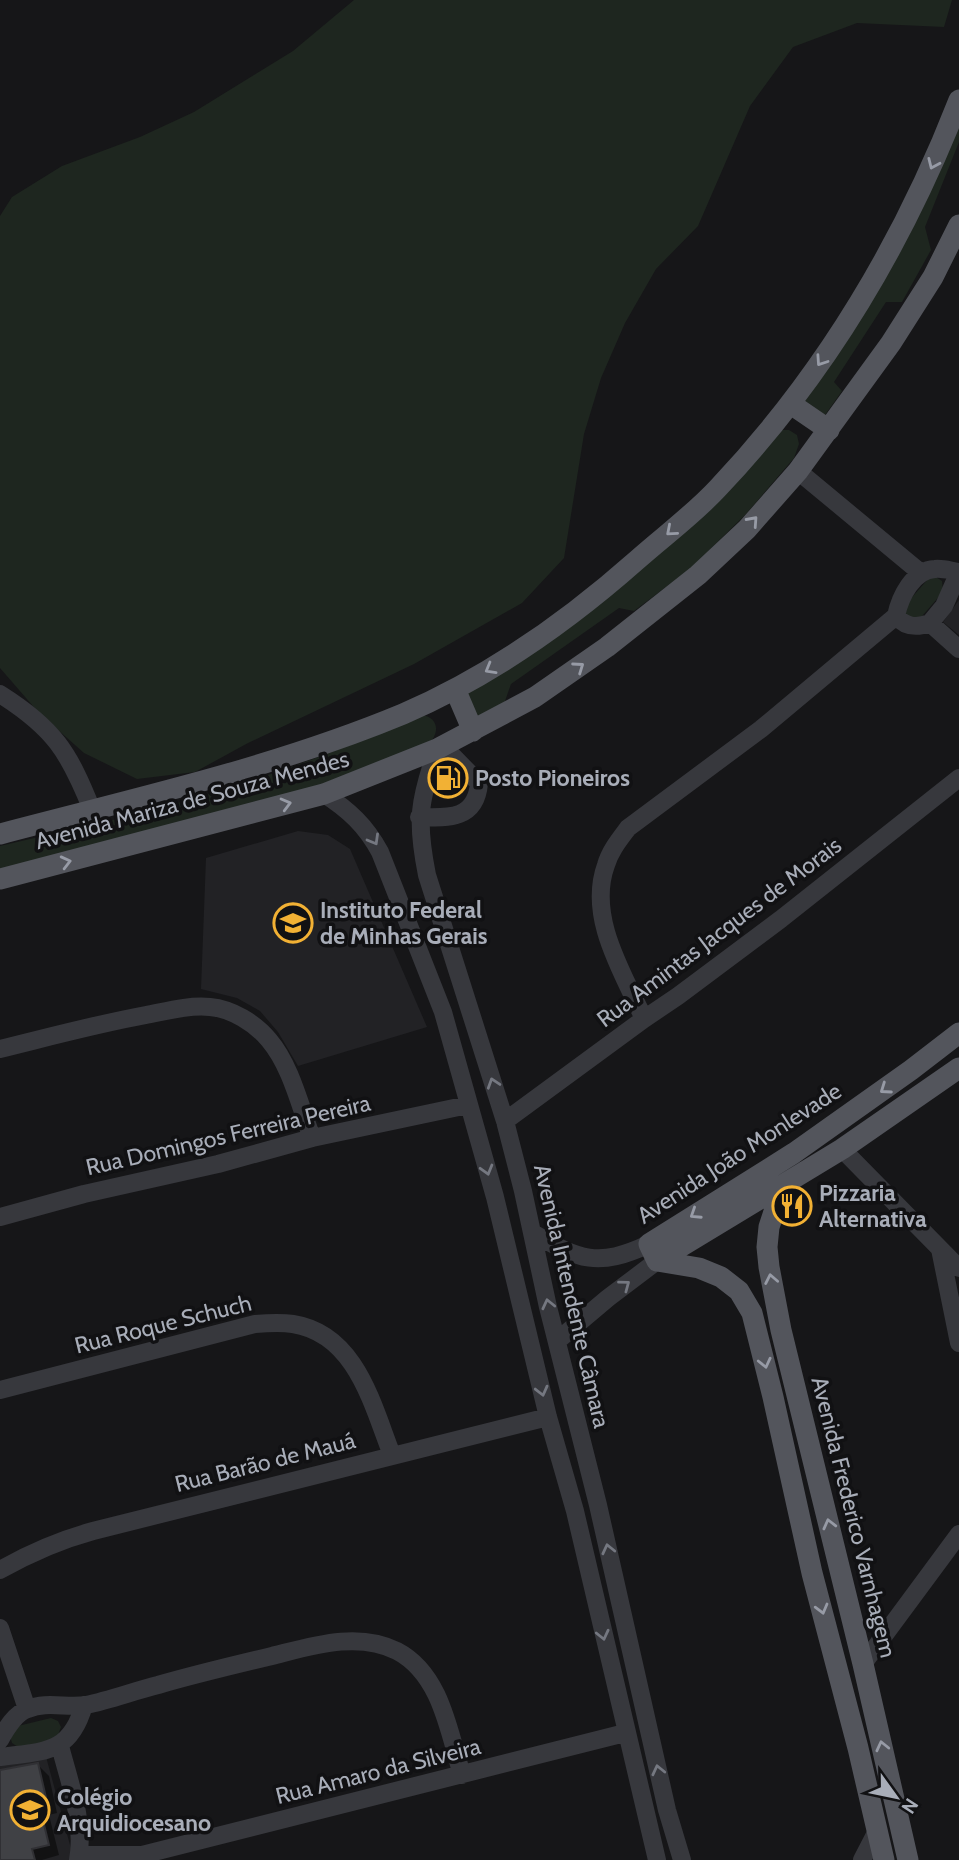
<svg xmlns="http://www.w3.org/2000/svg" width="959" height="1860" viewBox="0 0 959 1860" font-family="Cabin,sans-serif">
	<style>
		.built { fill: #222225 }
		.green { fill: #1e261f }
		.shadow { fill: #0007 }
		.building { fill: #404145; stroke: #303034; stroke-width: 2 }
		.lines { fill: none; stroke-linecap: round; stroke-linejoin: round }
		.minor { stroke: #37383d; stroke-width: 18 }
		.major { stroke: #53555c; stroke-width: 21 }
		.oneway { stroke: #979ba6 }
		.oneway2 { stroke: #757881 }
		.labels { text-anchor: middle; dominant-baseline: central; stroke-width: 7; stroke-linejoin: round; paint-order: stroke }
		.poi-label { font-size: 23px; font-weight: bold; fill: #a8adb8; stroke: #111113; text-anchor: start }
		.street-label { font-size: 23px; fill: #a8adb8; stroke: #111113 }
	</style>
	<rect width="100%" height="100%" fill="#161618"/>
	<path class="built" d="M 959,600 L 959,635 L 943,622 Z
		M 298,831 L 328,835 L 350,849 L 427,1027 L 298,1066 L 278,1032 L 260,1011 L 237,998 L 201,989 L 206,858 Z
		M 45,1753 L 73,1856 L 70,1860 L 0,1860 L 0,1765 Z"/>
	<path class="green" d="M 354,0 L 952,0 L 944,27 L 857,23 L 793,47 L 750,106 L 698,226 L 656,269 L 625,323 L 601,378 L 584,434 L 564,558 L 522,603 L 414,664 L 248,743 L 195,772 L 137,779 L 84,753 L 39,713 L 0,668 L 0,216 L 12,197 L 62,166 L 140,137 L 194,112 L 293,51 Z
		M 959,104 L 959,142 L 925,227 L 931,250 L 902,302 L 886,302 L 834,382 L 842,391 L 825,415 L 805,401 Z
		M 780,430 L 789,430 L 797,435 L 799,444 L 794,458 L 746,514 L 690,569 L 634,611 L 619,608 L 511,684 L 504,704 L 479,716 L 474,715 L 466,694 Z
		M 936,577 L 942,581 L 943,592 L 916,623 L 899,612 L 929,578 Z
		M 422,715 C 436,717 440,729 432,740 L 367,769 L 289,796 L 0,869 L 0,846 C 60,832 122,819 181,802 C 264,779 344,749 422,715 Z
		M 51,1718 L 58,1721 L 61,1727 L 56,1740 L 18,1747 L 12,1743 L 10,1736 L 18,1726 Z"/>
	<path class="shadow" d="M 38,1765 L 49,1776 L 57,1813 L 49,1815 L 59,1855 L 42,1860 L 0,1860 L 0,1772 Z"/>
	<path class="building" d="M 38,1763 L 47,1802 L 39,1804 L 49,1845 L 32,1849 L 35,1860 L 0,1860 L 0,1770 Z"/>
	<g class="lines">
		<path class="minor" d="M 798,471 L 921,573
			M 896,616 C 905,627 916,628 930,623 L 944,606 L 959,572
			M 930,623 L 959,649
			M 0,694 C 54,728 69,752 92,810
			M 437,749 C 419,801 416,820 427,875 L 505,1121 L 523,1191 L 548,1307 L 598,1505 L 667,1810 L 682,1860
			M 324,794 C 349,810 366,826 380,852 L 443,1012 L 495,1197 L 548,1417 L 575,1511 L 657,1860
			M 419,817 C 448,818 476,820 479,783 L 443,746
			M 644,1019 C 623,973 587,917 606,865 C 610,851 619,840 628,828 L 761,729 L 896,616 C 900,597 913,570 935,569 C 943,568 951,571 959,572
			M 0,1049 C 49,1037 97,1024 146,1015 C 167,1011 188,1005 210,1007 C 232,1009 255,1023 269,1040 C 291,1066 300,1106 312,1138
			M 505,1121 L 644,1019 L 678,996 L 781,919 L 959,778
			M 842,1149 L 959,1268
			M 0,1217 L 84,1194 L 218,1164 L 312,1138 L 468,1105
			M 533,1233 C 579,1260 598,1268 649,1244
			M 940,1249 L 959,1343
			M 557,1341 L 608,1298 L 657,1261
			M 0,1390 L 255,1324 C 267,1323 280,1322 293,1324 C 356,1334 372,1404 392,1455
			M 0,1570 C 30,1553 60,1540 93,1531 L 548,1417
			M 0,1628 L 27,1709
			M 863,1664 L 959,1534
			M 0,1740 C 6,1729 15,1713 28,1709 C 46,1701 67,1708 86,1705 C 110,1700 134,1691 158,1685 C 196,1674 234,1665 272,1656 C 312,1646 358,1631 397,1651 C 441,1674 449,1732 462,1775
			M 60,1746 C 69,1781 85,1823 78,1860
			M 0,1757 C 45,1751 70,1754 84,1705
			M 79,1855 L 142,1855 L 625,1733
			M 862,1860 L 877,1831"/>
		<path class="major" d="M 791,404 L 829,430
			M 455,689 L 473,731
			M 0,834 C 136,798 273,768 403,714 C 489,677 567,622 637,560 C 664,536 694,514 718,488 C 824,376 903,244 959,100
			M 0,879 L 324,794 L 437,749 L 535,697 L 607,647 L 698,575 L 747,529 L 798,471 L 891,343 L 933,277 L 959,225
			M 782,1187 L 769,1227 L 767,1247 L 769,1267 L 781,1330 L 863,1664 L 908,1860
			M 657,1261 L 699,1268 L 721,1277 L 739,1291 L 752,1313 L 773,1397 L 812,1573 L 858,1748 L 884,1860
			M 657,1261 L 649,1244 L 794,1153 L 911,1070 L 959,1033
			M 657,1261 L 842,1149 L 959,1068"/>
	</g>
	<defs><path id="oneway-chevron" d="M-2-3.5L2.5 0L-2 3.5" fill="none" stroke-width="1.6" stroke-linecap="round" stroke-linejoin="round" transform="scale(1.75)"/></defs>
	<g class="oneway">
		<use href="#oneway-chevron" transform="translate(933 164) rotate(114)"/>
		<use href="#oneway-chevron" transform="translate(821 361) rotate(124)"/>
		<use href="#oneway-chevron" transform="translate(753 521) rotate(-48)"/>
		<use href="#oneway-chevron" transform="translate(671 531) rotate(139)"/>
		<use href="#oneway-chevron" transform="translate(579 667) rotate(-35)"/>
		<use href="#oneway-chevron" transform="translate(490 669) rotate(150)"/>
		<use href="#oneway-chevron" transform="translate(286 804) rotate(-15)"/>
		<use href="#oneway-chevron" transform="translate(66 862) rotate(-14)"/>
		<use href="#oneway-chevron" transform="translate(885 1089) rotate(145)"/>
		<use href="#oneway-chevron" transform="translate(695 1214) rotate(147)"/>
		<use href="#oneway-chevron" transform="translate(771 1279) rotate(-101)"/>
		<use href="#oneway-chevron" transform="translate(765 1363) rotate(77)"/>
		<use href="#oneway-chevron" transform="translate(829 1524) rotate(-104)"/>
		<use href="#oneway-chevron" transform="translate(822 1609) rotate(75)"/>
		<use href="#oneway-chevron" transform="translate(882 1746) rotate(-103)"/>
	</g>
	<g class="oneway2">
		<use href="#oneway-chevron" transform="translate(374 840) rotate(60)"/>
		<use href="#oneway-chevron" transform="translate(493 1083) rotate(-108)"/>
		<use href="#oneway-chevron" transform="translate(487 1170) rotate(74)"/>
		<use href="#oneway-chevron" transform="translate(625 1285) rotate(-37)"/>
		<use href="#oneway-chevron" transform="translate(548 1304) rotate(-103)"/>
		<use href="#oneway-chevron" transform="translate(542 1391) rotate(76)"/>
		<use href="#oneway-chevron" transform="translate(608 1549) rotate(-103)"/>
		<use href="#oneway-chevron" transform="translate(603 1635) rotate(77)"/>
		<use href="#oneway-chevron" transform="translate(658 1770) rotate(-103)"/>
	</g>
	<defs>
		<g id="fuel-ring" transform="scale(2.0125)"><circle r="9.5" fill="#111113" stroke="#f2b134" stroke-width="1.5"/><path d="M-5.5-6h7V0h2V4h1.3V-2.5L3-4.5l.8-.8L6-3V5H2.5V1h-1V6h-7ZM-4.2-4.7v3.2H.2V-4.7Z" fill="#f2b134"/></g>
		<g id="university-ring" transform="scale(2.0125)"><circle r="9.5" fill="#111113" stroke="#f2b134" stroke-width="1.5"/><path d="M0-5L7-2L0 1L-7-2ZM-4 1L0 2.5L4 1V4Q0 6-4 4Z" fill="#f2b134"/></g>
		<g id="restaurant-ring" transform="scale(2.0125)"><circle r="9.5" fill="#111113" stroke="#f2b134" stroke-width="1.5"/><path d="M-5-6h1v4h1v-4h1v4h1v-4h1v5L-1.5 .5V6h-2V.5L-5-1ZM5-6V6H3V1.5H1.5Q1.5-4 5-6Z" fill="#f2b134"/></g>
		<g id="school-ring" transform="scale(2.0125)"><circle r="9.5" fill="#111113" stroke="#f2b134" stroke-width="1.5"/><path d="M0-5L7-2L0 1L-7-2ZM-4 1L0 2.5L4 1V4Q0 6-4 4Z" fill="#f2b134"/></g>
	</defs>
	<g fill-rule="evenodd">
		<use href="#fuel-ring" x="448" y="778"/>
		<use href="#university-ring" x="293" y="923"/>
		<use href="#restaurant-ring" x="792" y="1206"/>
		<use href="#school-ring" x="30" y="1810"/>
	</g>
	<g class="labels">
		<g class="poi-label">
			<text x="475" y="778">Posto Pioneiros</text>
			<text x="320" y="910">Instituto Federal<tspan x="320" dy="26">de Minhas Gerais</tspan></text>
			<text x="819" y="1193">Pizzaria<tspan x="819" dy="26">Alternativa</tspan></text>
			<text x="57" y="1797">Colégio<tspan x="57" dy="26">Arquidiocesano</tspan></text>
		</g>
		<g class="street-label">
			<text transform="translate(192 800) rotate(-15)">Avenida Mariza de Souza Mendes</text>
			<text transform="translate(719 932) rotate(-37)">Rua Amintas Jacques de Morais</text>
			<text transform="translate(228 1135) rotate(-13)">Rua Domingos Ferreira Pereira</text>
			<text transform="translate(739 1153) rotate(-33)">Avenida João Monlevade</text>
			<text transform="translate(572 1296) rotate(77)">Avenida Intendente Câmara</text>
			<text transform="translate(163 1324) rotate(-14)">Rua Roque Schuch</text>
			<text transform="translate(265 1462) rotate(-14)">Rua Barão de Mauá</text>
			<text transform="translate(854 1517) rotate(76)">Avenida Frederico Varnhagem</text>
			<text transform="translate(378 1771) rotate(-14)">Rua Amaro da Silveira</text>
		</g>
	</g>
	<g transform="translate(896 1797) rotate(123)" stroke="#111113" stroke-width="5" paint-order="stroke">
	<path d="M0-5L12 26L0 18L-12 26Z" fill="#a8adb8"/>
	<text y="-10" font-size="19" font-weight="bold" text-anchor="middle" fill="#a8adb8">N</text>
	</g>
</svg>
